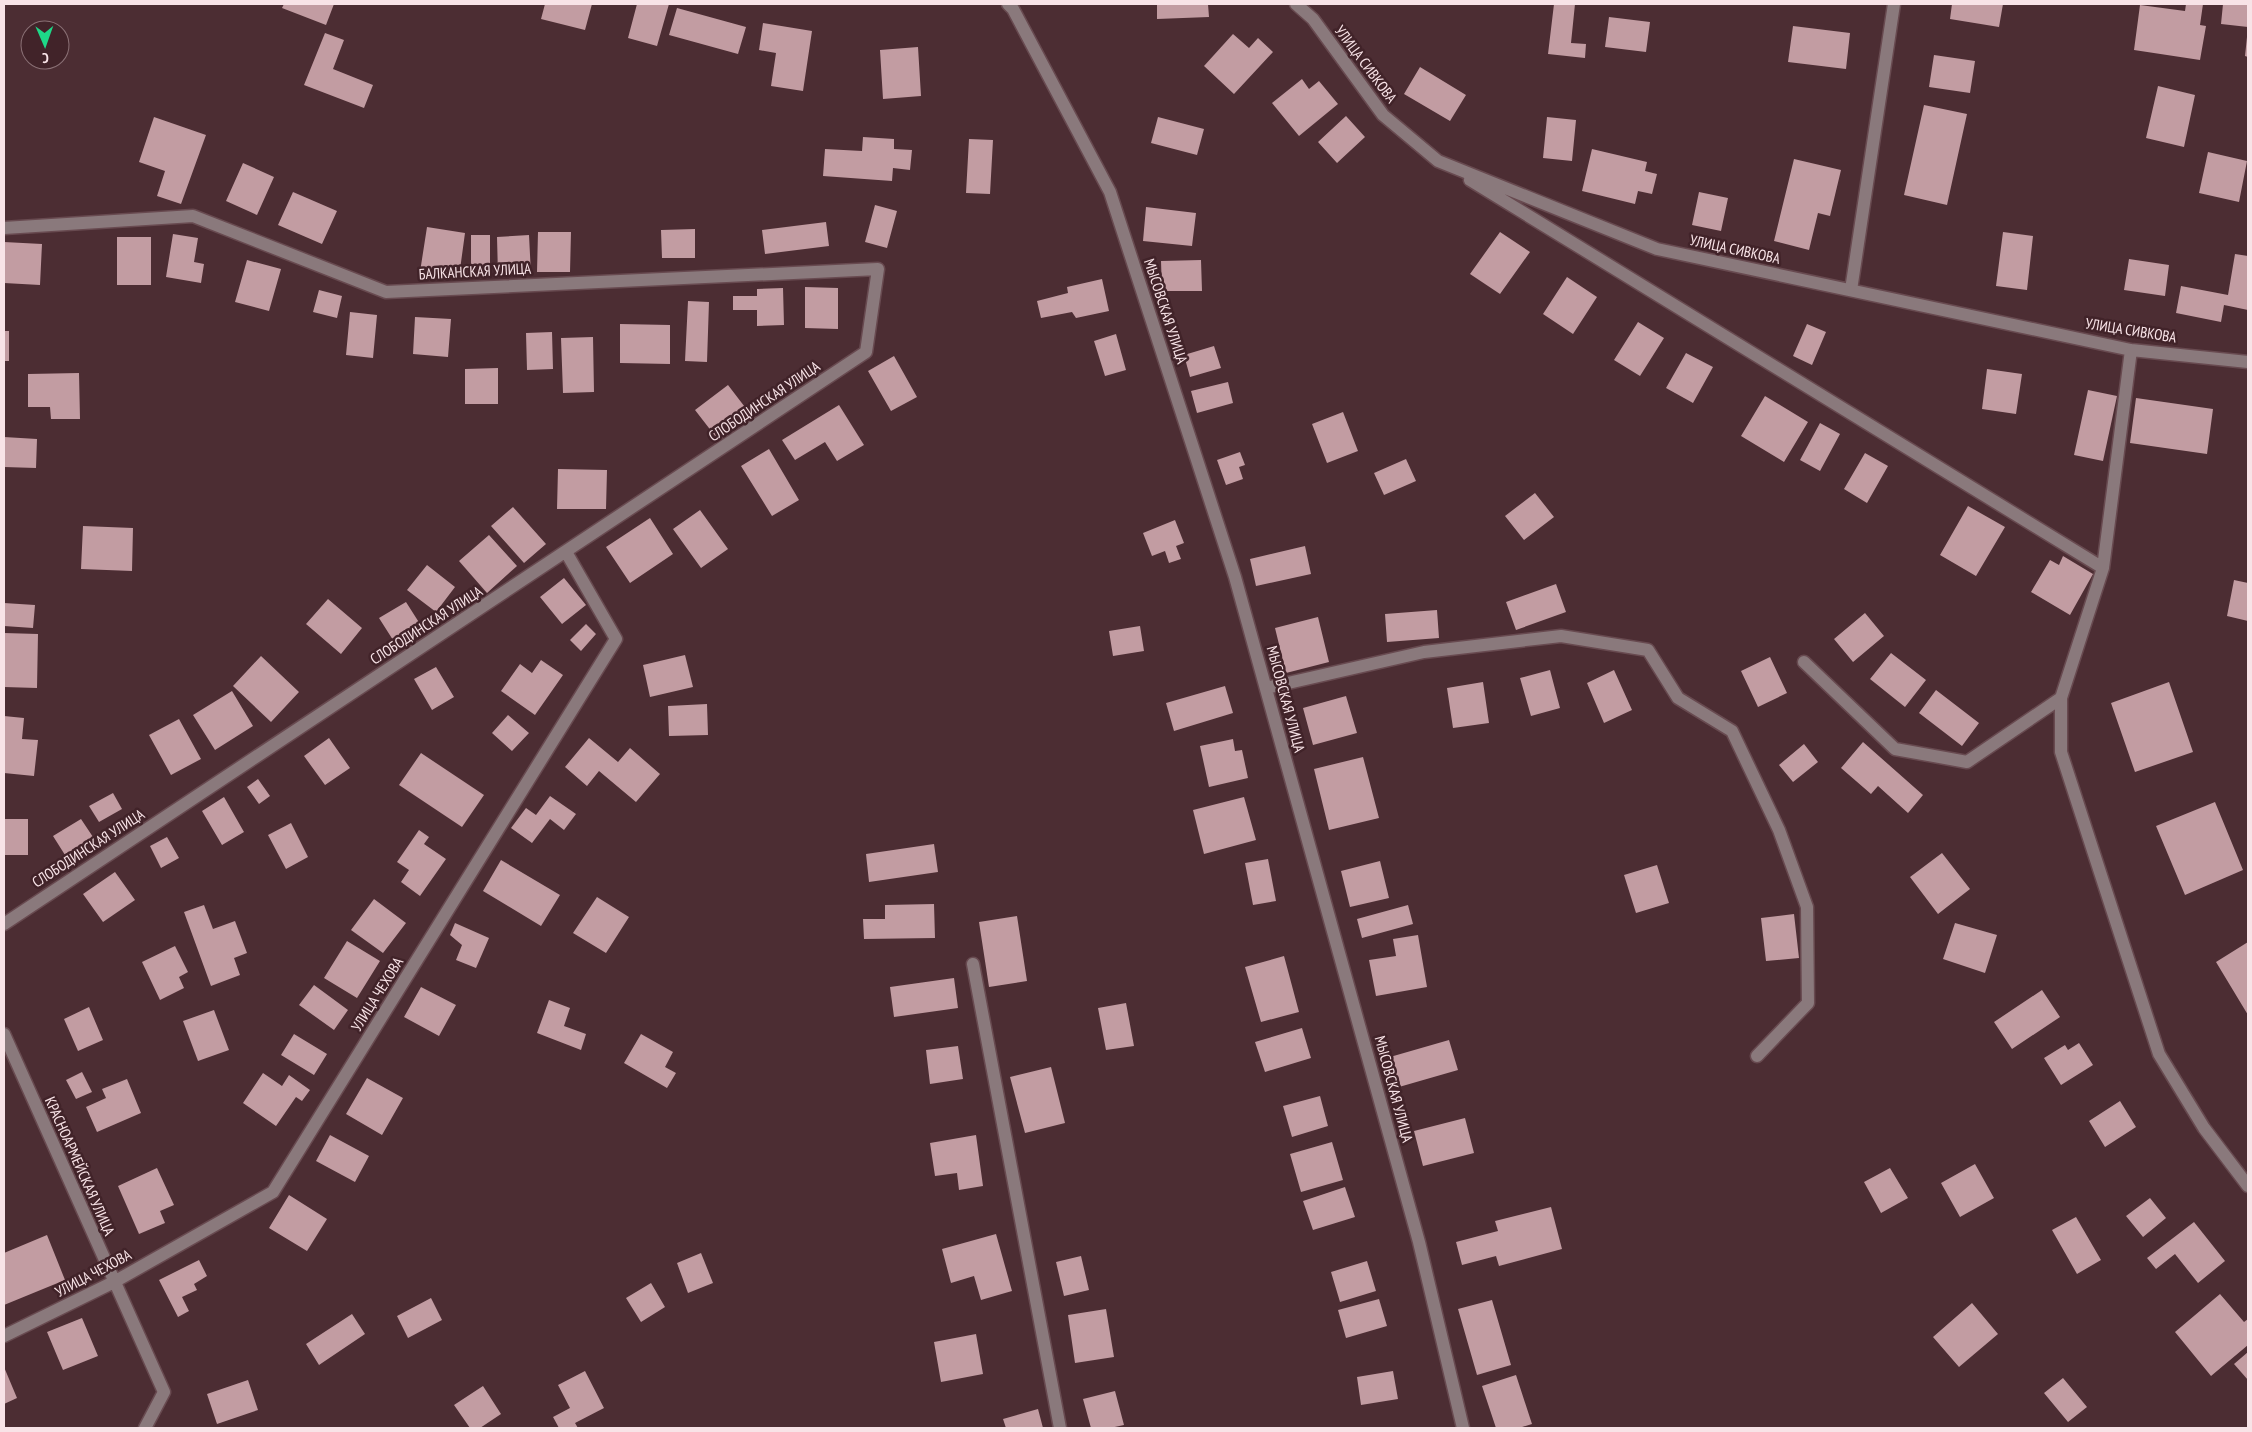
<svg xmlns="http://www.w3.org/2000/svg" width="2252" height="1432" viewBox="0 0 2252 1432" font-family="'PT Sans Narrow',sans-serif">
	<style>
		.building { fill: #c29ca2 }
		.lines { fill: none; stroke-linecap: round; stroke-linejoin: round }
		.minor-casing { stroke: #684a50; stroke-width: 15 }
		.minor { stroke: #8a797c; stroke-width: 12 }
		.labels { text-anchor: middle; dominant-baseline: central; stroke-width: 5; stroke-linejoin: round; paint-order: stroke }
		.street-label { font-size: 15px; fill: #f8e3e7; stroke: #412329 }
	</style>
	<rect width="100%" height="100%" fill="#4c2d33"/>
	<path class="building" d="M 284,4 L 334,4 L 326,25 L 282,8 Z
		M 545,4 L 592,4 L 585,30 L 541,19 Z
		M 637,4 L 669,4 L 657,46 L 628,38 Z
		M 1157,4 L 1208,4 L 1209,17 L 1157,19 Z
		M 1554,4 L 1575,4 L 1571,43 L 1586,44 L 1585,58 L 1548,54 Z
		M 1952,4 L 2003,4 L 1999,27 L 1950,19 Z
		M 2186,4 L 2203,4 L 2200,25 L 2206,26 L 2200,60 L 2134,50 L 2140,5 L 2185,11 Z
		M 2223,4 L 2248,4 L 2248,27 L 2221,24 Z
		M 677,8 L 746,27 L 738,54 L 669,35 Z
		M 1609,17 L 1650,22 L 1646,52 L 1605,47 Z
		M 763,23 L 812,31 L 803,91 L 771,86 L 776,53 L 759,50 Z
		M 1793,26 L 1850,33 L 1846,69 L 1788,62 Z
		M 325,33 L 344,40 L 333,69 L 373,85 L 364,108 L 304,85 Z
		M 1233,34 L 1249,48 L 1258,38 L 1273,52 L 1234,94 L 1204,66 Z
		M 2247,37 L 2248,37 L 2248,57 L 2245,56 Z
		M 918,47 L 921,96 L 883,99 L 880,50 Z
		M 1934,55 L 1975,61 L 1970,93 L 1929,87 Z
		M 1420,67 L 1466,95 L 1450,121 L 1404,94 Z
		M 1302,79 L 1309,89 L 1319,81 L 1338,104 L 1299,136 L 1272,103 Z
		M 2158,86 L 2195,95 L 2184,147 L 2146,138 Z
		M 1924,105 L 1967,114 L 1947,205 L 1904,195 Z
		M 1346,116 L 1365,137 L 1337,163 L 1318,142 Z
		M 154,117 L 206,135 L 181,204 L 157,196 L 165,171 L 139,162 Z
		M 1158,117 L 1204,129 L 1197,155 L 1151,143 Z
		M 1547,117 L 1576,120 L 1572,161 L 1543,158 Z
		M 863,137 L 894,139 L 894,149 L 912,150 L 910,170 L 893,168 L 892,181 L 823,176 L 825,149 L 862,151 Z
		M 969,139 L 993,140 L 990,194 L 966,193 Z
		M 1592,149 L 1647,162 L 1645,171 L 1657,174 L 1652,194 L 1638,191 L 1635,204 L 1582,191 Z
		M 2208,152 L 2247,161 L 2239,202 L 2199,193 Z
		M 1794,159 L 1841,170 L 1830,216 L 1818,213 L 1809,250 L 1774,241 Z
		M 243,163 L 274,177 L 257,215 L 226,201 Z
		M 293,192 L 337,211 L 322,244 L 278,225 Z
		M 1699,192 L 1728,198 L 1721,231 L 1692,225 Z
		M 875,205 L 897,211 L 887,248 L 865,242 Z
		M 1146,207 L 1196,213 L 1192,246 L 1143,241 Z
		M 826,222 L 829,246 L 765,254 L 762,230 Z
		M 427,227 L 465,233 L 459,277 L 420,272 Z
		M 695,229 L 695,258 L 662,258 L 661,230 Z
		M 538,232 L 571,232 L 570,272 L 537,272 Z
		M 1500,232 L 1530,252 L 1500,294 L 1470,274 Z
		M 2003,232 L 2033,236 L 2027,290 L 1996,286 Z
		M 173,234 L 198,238 L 194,262 L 204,264 L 201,283 L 166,277 Z
		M 471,235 L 490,235 L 490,274 L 471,274 Z
		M 529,235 L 531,274 L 498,275 L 497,237 Z
		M 117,237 L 151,237 L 151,285 L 117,285 Z
		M 4,242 L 42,244 L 40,285 L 4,283 Z
		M 2235,254 L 2248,256 L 2248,310 L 2224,305 L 2221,322 L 2176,313 L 2181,286 L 2228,295 Z
		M 2129,259 L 2169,265 L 2165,296 L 2124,290 Z
		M 247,260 L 281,269 L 269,311 L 235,302 Z
		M 1201,260 L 1202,291 L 1162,291 L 1161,261 Z
		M 1567,277 L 1597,297 L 1573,334 L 1543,314 Z
		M 1102,279 L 1109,311 L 1076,318 L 1072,312 L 1041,318 L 1037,301 L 1068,293 L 1067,287 Z
		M 805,287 L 838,288 L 838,329 L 805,328 Z
		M 783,288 L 784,325 L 757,326 L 757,310 L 733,310 L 733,296 L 757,296 L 757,289 Z
		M 319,290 L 342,296 L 337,318 L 313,312 Z
		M 688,301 L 709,302 L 707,362 L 685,361 Z
		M 350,312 L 377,315 L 373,358 L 346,355 Z
		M 415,317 L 451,319 L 448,357 L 413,354 Z
		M 1638,322 L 1664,338 L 1640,376 L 1614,360 Z
		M 620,324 L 670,325 L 670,364 L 620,363 Z
		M 1807,324 L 1826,332 L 1812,365 L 1793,356 Z
		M 4,331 L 9,331 L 9,361 L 4,361 Z
		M 552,332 L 553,369 L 527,370 L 526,333 Z
		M 1116,334 L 1126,370 L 1105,376 L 1094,341 Z
		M 593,337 L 594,392 L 563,393 L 561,338 Z
		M 1214,346 L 1221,368 L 1190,377 L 1184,355 Z
		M 1686,353 L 1713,367 L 1693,403 L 1666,388 Z
		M 894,356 L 917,397 L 891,411 L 868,371 Z
		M 498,368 L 498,404 L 465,404 L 465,369 Z
		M 1987,369 L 2022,374 L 2016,414 L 1982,409 Z
		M 79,373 L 80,419 L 51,419 L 50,407 L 28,407 L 28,374 Z
		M 1228,382 L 1233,403 L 1197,413 L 1191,391 Z
		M 728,385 L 751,415 L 719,441 L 695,410 Z
		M 2088,390 L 2117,396 L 2103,461 L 2074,455 Z
		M 1765,396 L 1808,422 L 1784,462 L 1741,436 Z
		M 2136,398 L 2213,409 L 2207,454 L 2130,443 Z
		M 839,405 L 864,445 L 837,461 L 825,442 L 795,460 L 782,440 Z
		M 1343,412 L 1358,451 L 1327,463 L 1312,424 Z
		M 1820,423 L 1840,434 L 1820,471 L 1800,460 Z
		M 4,437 L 37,439 L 36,468 L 4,467 Z
		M 769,449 L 799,500 L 772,516 L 741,466 Z
		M 1240,452 L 1245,465 L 1239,467 L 1243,479 L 1226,485 L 1217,460 Z
		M 1865,453 L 1888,466 L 1867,503 L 1844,489 Z
		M 1406,459 L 1416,481 L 1384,495 L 1374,473 Z
		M 558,469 L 607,470 L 606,509 L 557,509 Z
		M 1535,493 L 1554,517 L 1524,540 L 1505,516 Z
		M 1968,506 L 2005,527 L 1976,576 L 1940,555 Z
		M 513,507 L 546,544 L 524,563 L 491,526 Z
		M 700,510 L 728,549 L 701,568 L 673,529 Z
		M 650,518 L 673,554 L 630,583 L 606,547 Z
		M 1175,520 L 1184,543 L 1176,546 L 1181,559 L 1169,563 L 1165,551 L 1152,556 L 1143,533 Z
		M 83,526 L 133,528 L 132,571 L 81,569 Z
		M 489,535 L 517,566 L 487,593 L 459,561 Z
		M 1305,546 L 1311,574 L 1256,586 L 1250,559 Z
		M 2063,556 L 2093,574 L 2070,615 L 2031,592 L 2050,560 L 2059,565 Z
		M 427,565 L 455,587 L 436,612 L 407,590 Z
		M 564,578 L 586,605 L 562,624 L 540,597 Z
		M 2234,580 L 2248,583 L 2248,621 L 2227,616 Z
		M 1556,584 L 1566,612 L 1516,630 L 1506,602 Z
		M 328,599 L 362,628 L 341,654 L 306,624 Z
		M 406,602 L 420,624 L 393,640 L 379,618 Z
		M 4,603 L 35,605 L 33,628 L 4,626 Z
		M 1437,610 L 1439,638 L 1387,642 L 1385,614 Z
		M 1865,613 L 1884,636 L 1853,662 L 1834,639 Z
		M 1318,617 L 1329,662 L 1286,673 L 1275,628 Z
		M 586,624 L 596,634 L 581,651 L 570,640 Z
		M 1140,626 L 1144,651 L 1113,656 L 1109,631 Z
		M 4,633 L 38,634 L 37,688 L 4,687 Z
		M 1891,653 L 1926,680 L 1905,707 L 1870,679 Z
		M 685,655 L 693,687 L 650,697 L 643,665 Z
		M 261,656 L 299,692 L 271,722 L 233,686 Z
		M 1770,657 L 1787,693 L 1758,707 L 1741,671 Z
		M 541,660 L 563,675 L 535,715 L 501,691 L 520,664 L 532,673 Z
		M 436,667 L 454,697 L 432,710 L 414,679 Z
		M 1550,670 L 1560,708 L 1531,716 L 1520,678 Z
		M 1614,670 L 1632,710 L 1604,723 L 1587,683 Z
		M 1483,682 L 1489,723 L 1453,728 L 1447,688 Z
		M 2169,682 L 2193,752 L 2135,772 L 2111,703 Z
		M 1225,686 L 1233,713 L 1174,731 L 1166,703 Z
		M 1936,690 L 1979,723 L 1962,746 L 1919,713 Z
		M 232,691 L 253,726 L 215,750 L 193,715 Z
		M 1346,696 L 1357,733 L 1313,745 L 1303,708 Z
		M 707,704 L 708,735 L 669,736 L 668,706 Z
		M 508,715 L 529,733 L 512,751 L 492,733 Z
		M 4,716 L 24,718 L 22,739 L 38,740 L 34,776 L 4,773 Z
		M 179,719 L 201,759 L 171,775 L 149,735 Z
		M 329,738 L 350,768 L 325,785 L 304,756 Z
		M 589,738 L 618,762 L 630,748 L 660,774 L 636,802 L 599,771 L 587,786 L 565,767 Z
		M 1233,739 L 1235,751 L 1242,750 L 1248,778 L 1209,787 L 1200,746 Z
		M 1863,742 L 1923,795 L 1908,813 L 1878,786 L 1871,794 L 1841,768 Z
		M 1804,744 L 1818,762 L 1793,782 L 1779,765 Z
		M 421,753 L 484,795 L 462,827 L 399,785 Z
		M 1363,757 L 1379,818 L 1329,830 L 1314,769 Z
		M 258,779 L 270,796 L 259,804 L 247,787 Z
		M 113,793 L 122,809 L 99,822 L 89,806 Z
		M 550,796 L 576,814 L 564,830 L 550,819 L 532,843 L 511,828 L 526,808 L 536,815 Z
		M 224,797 L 244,832 L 222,845 L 202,811 Z
		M 1244,797 L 1256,840 L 1204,854 L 1193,810 Z
		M 2215,802 L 2243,870 L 2185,895 L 2156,826 Z
		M 4,819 L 28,819 L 28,855 L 4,855 Z
		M 81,819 L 93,837 L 65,855 L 53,836 Z
		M 291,823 L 308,857 L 286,869 L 268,835 Z
		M 419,830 L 429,837 L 424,844 L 446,859 L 420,896 L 401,882 L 409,870 L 397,862 Z
		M 167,837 L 179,858 L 161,868 L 150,846 Z
		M 934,844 L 938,872 L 869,882 L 866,854 Z
		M 1942,853 L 1970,889 L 1938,914 L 1910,877 Z
		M 1268,859 L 1276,901 L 1253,905 L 1245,863 Z
		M 501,860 L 560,895 L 541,926 L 483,891 Z
		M 1380,861 L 1389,898 L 1350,907 L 1341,871 Z
		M 1657,865 L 1669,903 L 1636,913 L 1624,875 Z
		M 115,872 L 135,900 L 103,922 L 83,894 Z
		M 597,897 L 629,917 L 606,953 L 573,933 Z
		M 374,899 L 406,923 L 383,953 L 351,930 Z
		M 934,904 L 935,938 L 864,939 L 863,919 L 885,919 L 885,905 Z
		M 204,905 L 213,929 L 235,921 L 247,953 L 234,958 L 240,975 L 211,986 L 184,912 Z
		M 1408,905 L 1413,924 L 1362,938 L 1357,919 Z
		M 1794,914 L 1799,958 L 1766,961 L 1761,918 Z
		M 1017,916 L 1027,981 L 989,987 L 979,922 Z
		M 455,923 L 489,938 L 476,968 L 456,960 L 462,945 L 450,935 Z
		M 1955,923 L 1997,935 L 1985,973 L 1943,959 Z
		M 1418,935 L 1427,987 L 1376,996 L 1369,960 L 1396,956 L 1393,939 Z
		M 347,941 L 380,961 L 357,998 L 324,978 Z
		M 2248,942 L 2248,1015 L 2216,962 Z
		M 175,946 L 188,972 L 179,977 L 184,988 L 160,1000 L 142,962 Z
		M 1284,956 L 1299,1012 L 1261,1022 L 1245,967 Z
		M 954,978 L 958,1008 L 894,1017 L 890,987 Z
		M 314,985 L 348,1010 L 334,1030 L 299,1005 Z
		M 421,987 L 456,1005 L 439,1036 L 404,1017 Z
		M 2042,990 L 2060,1017 L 2012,1049 L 1994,1022 Z
		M 549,1000 L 570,1008 L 564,1026 L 586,1034 L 581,1050 L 537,1033 Z
		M 1126,1003 L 1134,1046 L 1106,1050 L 1098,1008 Z
		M 89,1007 L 103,1040 L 78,1051 L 64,1019 Z
		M 214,1010 L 229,1050 L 198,1061 L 183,1021 Z
		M 1302,1028 L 1311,1058 L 1265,1072 L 1255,1042 Z
		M 294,1034 L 327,1054 L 314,1075 L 281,1055 Z
		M 641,1034 L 673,1052 L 665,1067 L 676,1073 L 667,1088 L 624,1063 Z
		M 1449,1040 L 1458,1070 L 1399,1087 L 1390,1057 Z
		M 2079,1043 L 2093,1065 L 2061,1085 L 2044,1058 L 2065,1045 L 2068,1050 Z
		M 958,1046 L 963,1079 L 930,1084 L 926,1050 Z
		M 1051,1067 L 1065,1123 L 1025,1133 L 1010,1077 Z
		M 82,1072 L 92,1092 L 76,1099 L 66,1080 Z
		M 263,1073 L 282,1086 L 289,1075 L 310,1090 L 302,1101 L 296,1097 L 276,1126 L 243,1103 Z
		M 367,1078 L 403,1098 L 382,1135 L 346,1114 Z
		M 127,1079 L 141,1113 L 97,1132 L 86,1107 L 106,1098 L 102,1089 Z
		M 1320,1096 L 1328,1126 L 1292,1137 L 1283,1106 Z
		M 2120,1101 L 2136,1127 L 2105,1147 L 2089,1121 Z
		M 1465,1118 L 1474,1153 L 1423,1166 L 1414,1131 Z
		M 330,1135 L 369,1156 L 355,1182 L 316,1161 Z
		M 976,1135 L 983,1186 L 959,1190 L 957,1173 L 935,1176 L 930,1143 Z
		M 1332,1142 L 1343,1180 L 1301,1192 L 1290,1154 Z
		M 1975,1164 L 1994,1198 L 1960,1217 L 1941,1183 Z
		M 157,1168 L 174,1205 L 160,1211 L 165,1223 L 139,1234 L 118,1186 Z
		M 1890,1168 L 1908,1198 L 1881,1213 L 1864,1182 Z
		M 1345,1187 L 1355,1217 L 1313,1230 L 1303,1201 Z
		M 289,1195 L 327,1219 L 307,1251 L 269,1228 Z
		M 2150,1198 L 2166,1218 L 2143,1237 L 2126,1216 Z
		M 1551,1207 L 1562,1249 L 1499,1266 L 1496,1256 L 1462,1265 L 1456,1242 L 1498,1231 L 1495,1221 Z
		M 2076,1217 L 2101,1260 L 2077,1274 L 2052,1230 Z
		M 2194,1222 L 2225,1261 L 2198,1283 L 2175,1254 L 2156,1269 L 2147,1258 Z
		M 996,1234 L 1012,1291 L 981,1300 L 974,1276 L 951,1283 L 942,1249 Z
		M 47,1235 L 65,1280 L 4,1305 L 4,1253 Z
		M 701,1253 L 713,1283 L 688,1293 L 677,1263 Z
		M 1081,1256 L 1089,1290 L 1064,1296 L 1056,1262 Z
		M 199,1260 L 207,1276 L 194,1284 L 197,1290 L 182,1297 L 189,1311 L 178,1317 L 159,1280 Z
		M 1367,1261 L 1376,1291 L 1340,1302 L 1331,1272 Z
		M 651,1283 L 665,1307 L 641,1322 L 626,1298 Z
		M 2220,1294 L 2244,1322 L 2248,1319 L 2248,1345 L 2211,1376 L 2175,1332 Z
		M 431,1298 L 442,1320 L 408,1338 L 397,1316 Z
		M 1379,1299 L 1387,1326 L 1346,1338 L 1338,1310 Z
		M 1492,1300 L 1511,1365 L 1477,1375 L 1458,1309 Z
		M 1972,1303 L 1998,1334 L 1959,1367 L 1933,1337 Z
		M 1106,1309 L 1114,1357 L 1075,1363 L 1068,1315 Z
		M 352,1314 L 365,1334 L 319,1365 L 306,1344 Z
		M 82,1318 L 98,1356 L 63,1370 L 47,1332 Z
		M 976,1334 L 983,1374 L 941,1382 L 934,1342 Z
		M 2248,1352 L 2248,1380 L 2234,1364 Z
		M 4,1367 L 17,1398 L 4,1404 Z
		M 585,1371 L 604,1408 L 575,1423 L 578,1428 L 559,1428 L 553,1417 L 570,1408 L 558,1385 Z
		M 1393,1371 L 1398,1399 L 1361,1405 L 1357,1377 Z
		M 1516,1375 L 1532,1424 L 1519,1428 L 1496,1428 L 1482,1386 Z
		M 2063,1378 L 2087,1407 L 2068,1422 L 2044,1393 Z
		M 248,1380 L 258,1410 L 217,1424 L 207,1394 Z
		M 483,1386 L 501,1414 L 480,1428 L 470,1428 L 454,1405 Z
		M 1115,1391 L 1124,1425 L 1110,1428 L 1091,1428 L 1083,1399 Z
		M 1038,1409 L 1043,1428 L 1006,1428 L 1003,1419 Z"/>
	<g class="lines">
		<g class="minor-casing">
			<path id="minor" d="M 1008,4 L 1013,9 L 1110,192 L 1235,577 L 1419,1242 L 1463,1428
				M 1296,4 L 1313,19 L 1383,115 L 1438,161 L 1657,249 L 2131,350 L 2248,362
				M 1470,180 L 2103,568
				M 4,228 L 193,216 L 386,292 L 878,269 L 866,352 L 4,924
				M 1851,290 L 1894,4
				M 2131,350 L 2103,568 L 2061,698 L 2061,752 L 2159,1054 L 2204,1128 L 2248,1186
				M 1804,662 L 1895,749 L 1967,762 L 2061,698
				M 1266,688 L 1424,652 L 1561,636 L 1648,650 L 1678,698 L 1732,731 L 1779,830 L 1807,907 L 1808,1003 L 1757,1056
				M 973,964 L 1060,1428
				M 4,1034 L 164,1392 L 145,1428
				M 4,1336 L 114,1282 L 273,1192 L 616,639 L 566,552"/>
		</g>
		<use href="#minor" class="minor"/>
	</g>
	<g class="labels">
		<g class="street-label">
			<text transform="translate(1366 64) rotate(53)">УЛИЦА СИВКОВА</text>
			<text transform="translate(1735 249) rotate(12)">УЛИЦА СИВКОВА</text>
			<text transform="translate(475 271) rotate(-3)">БАЛКАНСКАЯ УЛИЦА</text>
			<text transform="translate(1166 311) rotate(72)">МЫСОВСКАЯ УЛИЦА</text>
			<text transform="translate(2131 330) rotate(9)">УЛИЦА СИВКОВА</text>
			<text transform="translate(764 401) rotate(-34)">СЛОБОДИНСКАЯ УЛИЦА</text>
			<text transform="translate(426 625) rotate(-33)">СЛОБОДИНСКАЯ УЛИЦА</text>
			<text transform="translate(1286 699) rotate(75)">МЫСОВСКАЯ УЛИЦА</text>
			<text transform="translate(88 848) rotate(-33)">СЛОБОДИНСКАЯ УЛИЦА</text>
			<text transform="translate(377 994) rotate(-58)">УЛИЦА ЧЕХОВА</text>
			<text transform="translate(1394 1089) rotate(75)">МЫСОВСКАЯ УЛИЦА</text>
			<text transform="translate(80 1166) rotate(66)">КРАСНОАРМЕЙСКАЯ УЛИЦА</text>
			<text transform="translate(93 1273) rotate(-28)">УЛИЦА ЧЕХОВА</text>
		</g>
	</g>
	<rect width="2252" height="1432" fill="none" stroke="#f8e3e7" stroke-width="10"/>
	<g transform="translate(45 45) rotate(178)"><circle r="24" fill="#412329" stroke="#8a7075"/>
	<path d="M0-4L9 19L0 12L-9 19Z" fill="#1ed888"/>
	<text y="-8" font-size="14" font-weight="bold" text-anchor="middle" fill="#f8e3e7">С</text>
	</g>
</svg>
